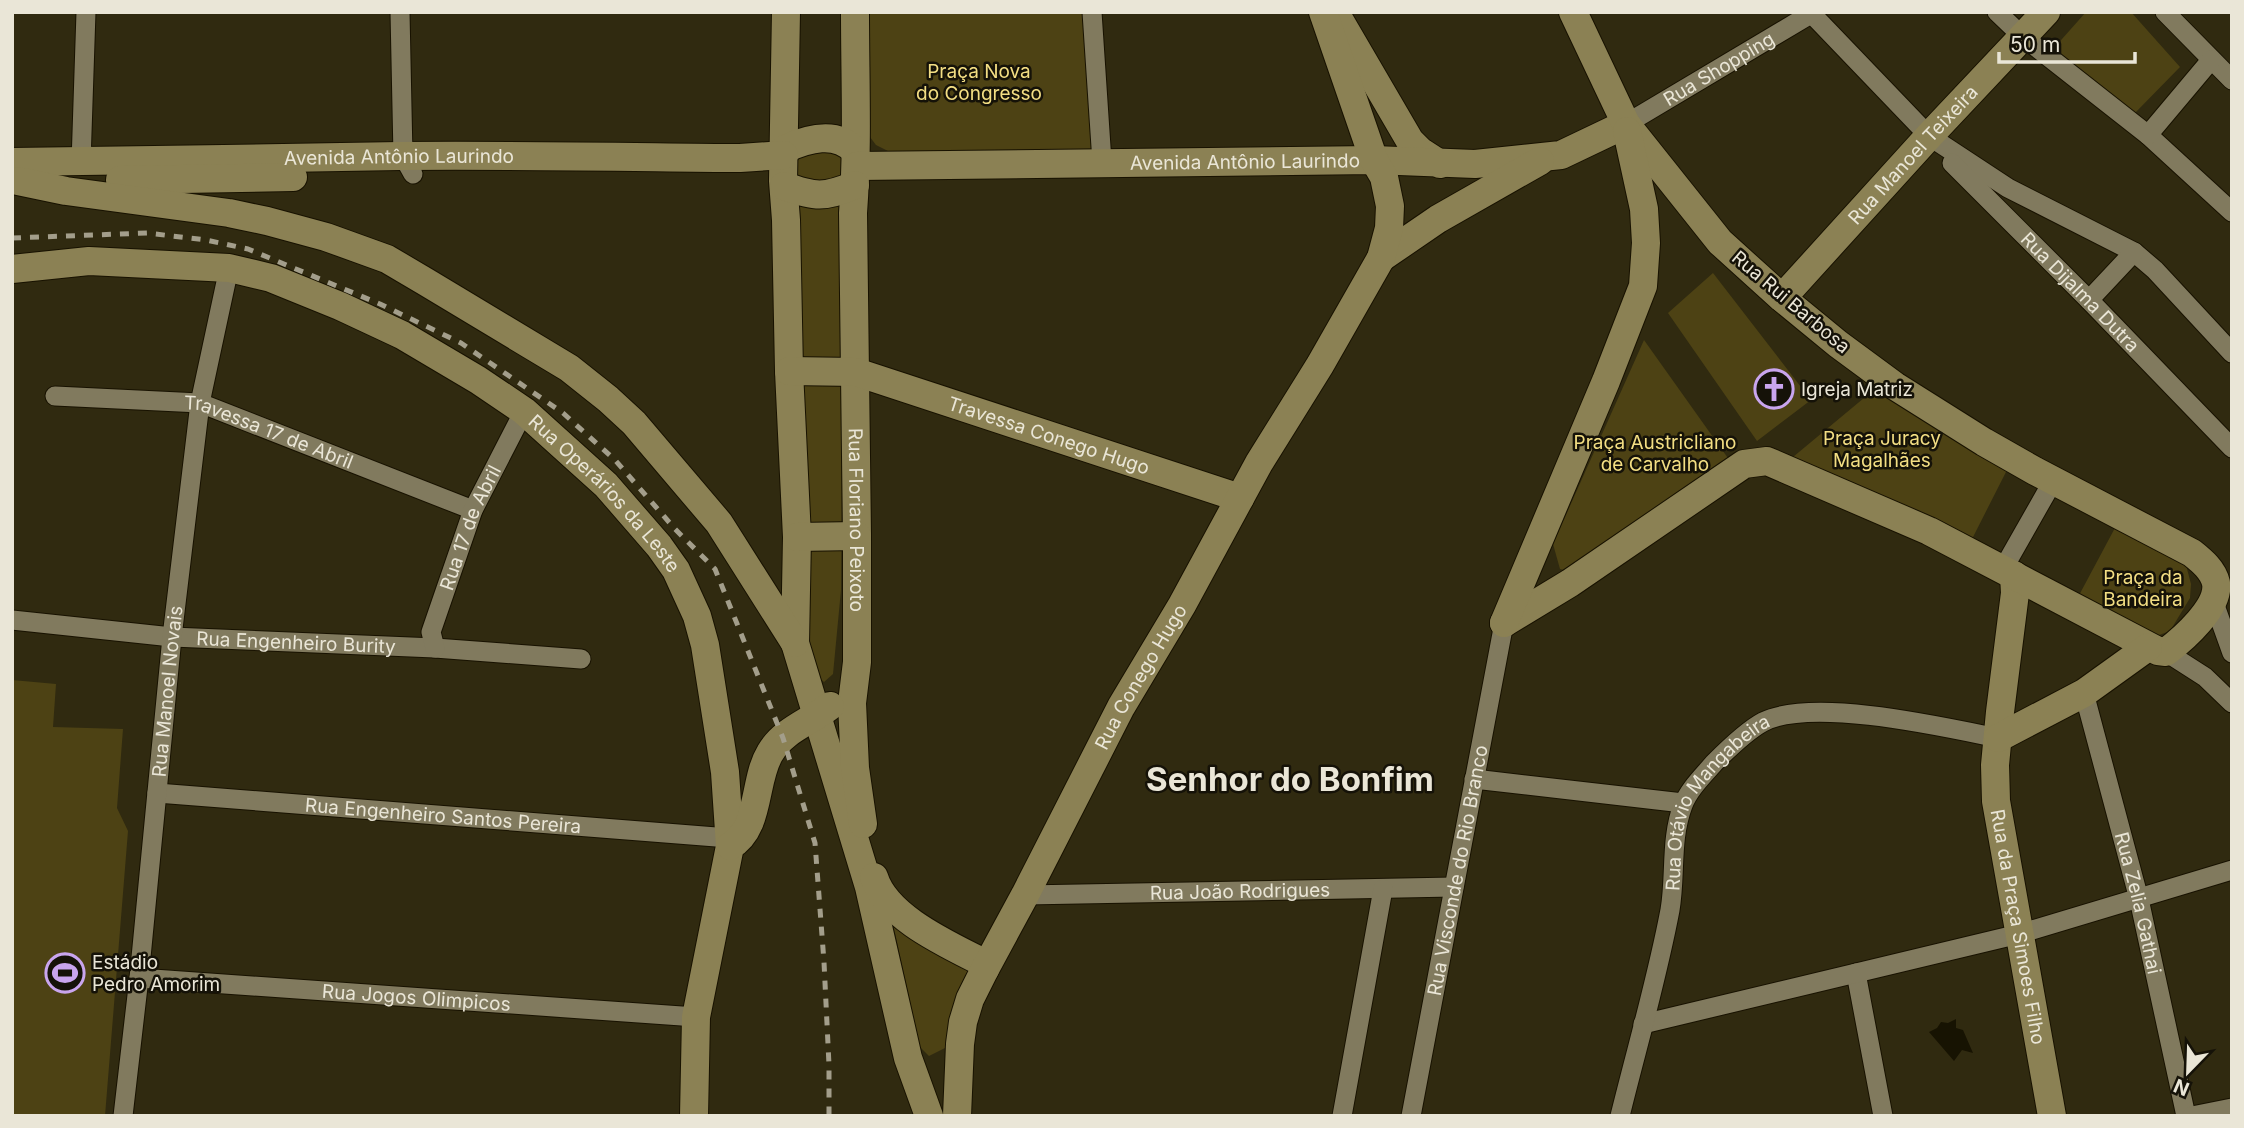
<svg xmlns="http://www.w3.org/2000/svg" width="2244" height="1128" viewBox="0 0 2244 1128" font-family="Inter,sans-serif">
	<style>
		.green { fill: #4d4214 }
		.water { fill: #171302 }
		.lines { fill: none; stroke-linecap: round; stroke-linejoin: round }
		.street-casing { stroke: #181200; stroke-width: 21 }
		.secondary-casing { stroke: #181200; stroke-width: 30 }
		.street { stroke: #817a5e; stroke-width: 19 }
		.secondary { stroke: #8b8154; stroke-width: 28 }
		.rail { stroke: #a39e8b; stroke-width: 5; stroke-dasharray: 9 9; stroke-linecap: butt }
		.labels { text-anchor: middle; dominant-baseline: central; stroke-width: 5; stroke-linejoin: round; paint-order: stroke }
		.street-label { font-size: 19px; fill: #eae6d7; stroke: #151208 }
		.park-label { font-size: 19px; fill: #f3de83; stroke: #151208 }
		.poi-label { font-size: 19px; fill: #eae6d7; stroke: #151208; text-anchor: start }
		.town-label { font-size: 33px; font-weight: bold; fill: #eae6d7; stroke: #151208 }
	</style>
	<rect width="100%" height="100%" fill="#302a10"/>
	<path class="green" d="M 862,12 L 1086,12 L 1096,151 L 888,151 L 876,145 L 861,125 Z
		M 2086,12 L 2131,12 L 2180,67 L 2135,113 L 2054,48 Z
		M 844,150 L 841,590 L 833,674 L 824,682 L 811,671 L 800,477 L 791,153 Z
		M 1713,273 L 1811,400 L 1757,441 L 1668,313 Z
		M 1644,340 L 1735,468 L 1575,573 L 1560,569 L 1553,544 Z
		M 1876,388 L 2007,470 L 1971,541 L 1787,462 Z
		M 2116,526 L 2186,565 L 2191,584 L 2190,598 L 2170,631 L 2151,638 L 2077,599 Z
		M 12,680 L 56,684 L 53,727 L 123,729 L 117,808 L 128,831 L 105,1116 L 12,1116 Z
		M 893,924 L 977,976 L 945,1048 L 929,1056 L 920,1047 Z"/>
	<path class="water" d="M 1956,1019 L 1956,1028 L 1963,1030 L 1973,1053 L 1962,1050 L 1954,1061 L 1929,1032 L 1937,1028 L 1941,1022 L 1948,1023 Z"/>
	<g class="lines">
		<g class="street-casing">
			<g id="street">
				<path d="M 400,12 L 403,156 L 413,174"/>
				<path d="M 1092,12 L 1102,162"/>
				<path d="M 1810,12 L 1929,136 L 2008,188 L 2134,252 L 2155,270 L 2232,353"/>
				<path d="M 1997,12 L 2022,36 L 2148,135 L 2232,212"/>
				<path d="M 2165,12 L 2232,80"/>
				<path id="s1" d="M 1626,124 L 1814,12"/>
				<path d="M 2148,135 L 2211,60"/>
				<path d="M 81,163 L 86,12"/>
				<path id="s2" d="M 1952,163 L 2089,300 L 2232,448"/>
				<path d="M 2089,300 L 2134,252"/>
				<path id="s3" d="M 55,396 L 200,403 L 473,510"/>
				<path d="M 2003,569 L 2053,481"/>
				<path d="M 2213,600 L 2232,653"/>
				<path id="s4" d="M 12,620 L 172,637 L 435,648 L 581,659"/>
				<path id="s5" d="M 435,648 L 431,632 L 473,510 L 524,411"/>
				<path d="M 2166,652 L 2205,677 L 2232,703"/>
				<path id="s6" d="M 2084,693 L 2139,899 L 2186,1116"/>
				<path d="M 1474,779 L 1683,803"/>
				<path id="s7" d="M 157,793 L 729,838"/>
				<path id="s8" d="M 1025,895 L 1454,887"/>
				<path d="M 1856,973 L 1883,1116"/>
				<path id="s9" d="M 139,978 L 696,1017"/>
				<path d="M 1643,1024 L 2019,934 L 2232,870"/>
				<path id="s10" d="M 123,1116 L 139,978 L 172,637 L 200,403 L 229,268"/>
				<path d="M 1342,1116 L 1383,889"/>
				<path id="s11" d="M 1411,1116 L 1504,623"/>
				<path id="s12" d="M 1620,1116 C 1637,1047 1657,979 1670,910 C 1676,875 1670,839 1683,805 C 1689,789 1703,776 1714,763 C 1726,751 1748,730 1763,722 C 1812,697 1944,727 1998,738"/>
				<path d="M 2192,1116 L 2232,1108"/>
			</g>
		</g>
		<g class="secondary-casing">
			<g id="secondary">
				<path d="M 786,12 L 783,181 L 786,220 L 789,371 L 797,537 L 795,643 L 869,887 L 908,1058 L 929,1116"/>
				<path id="s13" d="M 855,12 C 855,79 858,147 853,213 L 857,536 L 857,662 L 852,703 L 855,768 L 863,824"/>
				<path d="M 1340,21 L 1410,141 L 1420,151 L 1440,164"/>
				<path d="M 785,149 C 807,139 836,130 855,151"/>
				<path id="s14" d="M 12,162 C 141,161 271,158 400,156 C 513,155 627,157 740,158 L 784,155"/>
				<path id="s15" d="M 857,166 L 1374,160 L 1475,164 L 1561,155 L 1626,124"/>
				<path d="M 120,180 L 293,177"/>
				<path d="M 18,181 L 66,191 L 229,213 L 267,221 L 326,237 L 387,259 L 426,282 L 569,368 L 608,399 L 634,423 L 719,523 L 795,643"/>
				<path d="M 784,186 C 815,197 824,198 855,185"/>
				<path d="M 1381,258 L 1438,219 L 1540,161"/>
				<path id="s16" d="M 12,269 L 89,261 L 229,268 L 271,278 L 340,306 L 402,335 L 478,380 L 524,411 L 606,485 L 659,546 L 676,570 L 697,616 L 705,645 L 725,772 L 730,846 L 696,1017 L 694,1116"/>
				<path id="s17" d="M 1782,298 L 1929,136 L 2046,12"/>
				<path id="s18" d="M 789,371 L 856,372 L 1240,498"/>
				<path d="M 797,537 L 857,536"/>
				<path id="s19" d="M 2014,575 L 2015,593 L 2000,712 L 1995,765 L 1996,801 L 2052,1116"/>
				<path d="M 1504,623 L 1570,583 L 1744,464 L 1767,461 L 1929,531 L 2158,651 L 2166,652 C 2183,639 2220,607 2216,583 C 2213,570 2202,561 2192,553 L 2035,471 L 1984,442 L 1895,386 L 1838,344 L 1782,298 L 1720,242 L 1626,124 L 1573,12"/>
				<path d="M 1504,623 L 1606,381 L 1643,286 L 1646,243 L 1644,209 L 1627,131"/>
				<path d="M 1998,738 L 2084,693 L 2148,647"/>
				<path d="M 730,846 C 761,828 753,781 770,753 C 783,730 810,722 830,706"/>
				<path d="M 874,877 C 886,917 947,944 982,962 L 985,969"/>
				<path id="s20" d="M 957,1116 L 960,1044 L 963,1022 L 970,999 L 985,969 L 1025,895 L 1121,707 L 1182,605 L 1259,463 L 1320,365 L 1381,258 L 1389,228 L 1390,206 L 1384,177 L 1374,160 L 1323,12"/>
			</g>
		</g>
		<use href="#street" class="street"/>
		<use href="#secondary" class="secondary"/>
		<path class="rail" d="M 12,238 L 147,233 L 206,240 L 248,249 L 380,304 L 461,343 L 563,413 L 615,460 L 675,529 L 715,569 L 783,738 L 815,843 L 824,962 L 829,1065 L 829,1116"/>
	</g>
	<defs>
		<g id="church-ring" transform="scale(2.0125)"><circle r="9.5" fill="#151208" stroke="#c9a5ee" stroke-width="1.5"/><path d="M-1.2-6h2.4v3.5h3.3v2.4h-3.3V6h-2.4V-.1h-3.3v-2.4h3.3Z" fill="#c9a5ee"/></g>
		<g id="stadium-ring" transform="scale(2.0125)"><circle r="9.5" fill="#151208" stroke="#c9a5ee" stroke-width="1.5"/><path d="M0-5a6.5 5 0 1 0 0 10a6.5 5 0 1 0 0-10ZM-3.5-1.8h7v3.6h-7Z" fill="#c9a5ee"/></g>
	</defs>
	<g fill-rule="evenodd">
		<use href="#church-ring" x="1774" y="389"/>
		<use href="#stadium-ring" x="65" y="973"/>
	</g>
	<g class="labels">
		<g class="street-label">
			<text stroke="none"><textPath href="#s1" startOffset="108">Rua Shopping</textPath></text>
			<text stroke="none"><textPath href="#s17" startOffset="194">Rua Manoel Teixeira</textPath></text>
			<text stroke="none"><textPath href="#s14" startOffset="387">Avenida Antônio Laurindo</textPath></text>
			<text stroke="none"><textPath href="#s15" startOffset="388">Avenida Antônio Laurindo</textPath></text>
			<text stroke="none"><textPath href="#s2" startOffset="182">Rua Dijalma Dutra</textPath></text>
			<text transform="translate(1791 302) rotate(40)">Rua Rui Barbosa</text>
			<text stroke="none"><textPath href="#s3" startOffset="219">Travessa 17 de Abril</textPath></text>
			<text stroke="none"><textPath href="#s18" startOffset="270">Travessa Conego Hugo</textPath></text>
			<text stroke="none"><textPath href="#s16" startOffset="663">Rua Operários da Leste</textPath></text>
			<text stroke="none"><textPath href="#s13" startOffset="508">Rua Floriano Peixoto</textPath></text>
			<text stroke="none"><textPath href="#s5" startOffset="128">Rua 17 de Abril</textPath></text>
			<text stroke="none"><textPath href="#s4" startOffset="285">Rua Engenheiro Burity</textPath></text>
			<text stroke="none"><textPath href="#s20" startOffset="483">Rua Conego Hugo</textPath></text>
			<text stroke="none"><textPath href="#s10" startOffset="427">Rua Manoel Novais</textPath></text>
			<text stroke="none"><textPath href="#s12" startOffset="336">Rua Otávio Mangabeira</textPath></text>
			<text stroke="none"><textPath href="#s7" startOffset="287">Rua Engenheiro Santos Pereira</textPath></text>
			<text stroke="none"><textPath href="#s11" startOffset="250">Rua Visconde do Rio Branco</textPath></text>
			<text stroke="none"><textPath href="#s8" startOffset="215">Rua João Rodrigues</textPath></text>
			<text stroke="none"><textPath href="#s6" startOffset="217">Rua Zelia Gathai</textPath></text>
			<text stroke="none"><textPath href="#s19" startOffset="355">Rua da Praça Simoes Filho</textPath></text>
			<text stroke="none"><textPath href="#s9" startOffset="278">Rua Jogos Olimpicos</textPath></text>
		</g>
		<g class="park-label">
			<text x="979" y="71">Praça Nova<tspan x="979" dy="22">do Congresso</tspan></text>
			<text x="1882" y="438">Praça Juracy<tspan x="1882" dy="22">Magalhães</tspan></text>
			<text x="1655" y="442">Praça Austricliano<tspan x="1655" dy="22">de Carvalho</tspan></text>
			<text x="2143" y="577">Praça da<tspan x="2143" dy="22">Bandeira</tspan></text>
		</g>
		<g class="poi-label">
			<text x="1801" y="389">Igreja Matriz</text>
			<text x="92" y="962">Estádio<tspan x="92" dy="22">Pedro Amorim</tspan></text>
		</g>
		<g class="town-label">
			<text x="1290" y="779">Senhor do Bonfim</text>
		</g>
	</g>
	<rect width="2244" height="1128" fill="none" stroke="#eae6d7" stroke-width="28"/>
	<g transform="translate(2188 1072) rotate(203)" stroke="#151208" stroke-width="5" paint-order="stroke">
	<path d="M0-5L12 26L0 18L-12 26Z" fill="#eae6d7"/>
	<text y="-10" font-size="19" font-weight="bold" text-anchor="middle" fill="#eae6d7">N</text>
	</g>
	<path d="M1999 52v10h136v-10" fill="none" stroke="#eae6d7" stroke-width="3.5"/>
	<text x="2010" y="52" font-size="21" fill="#eae6d7" stroke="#151208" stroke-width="5" paint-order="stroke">50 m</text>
</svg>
